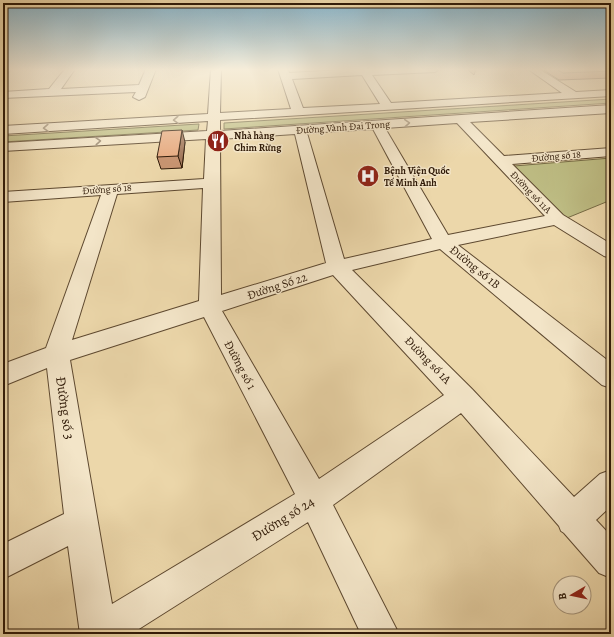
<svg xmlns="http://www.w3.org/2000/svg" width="614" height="637" viewBox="0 0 614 637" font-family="Alegreya,serif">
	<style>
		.green { fill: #bebd84; stroke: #766c46 }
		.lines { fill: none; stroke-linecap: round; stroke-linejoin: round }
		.minor-casing { stroke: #5e4930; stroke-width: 2 }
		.minor { fill: #f3e5c8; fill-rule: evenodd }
		.wall { fill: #c79471; stroke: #2f1a08 }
		.shaded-wall { fill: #a2785c; stroke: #2f1a08 }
		.building { fill: #e7ac83; stroke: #2f1a08 }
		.oneway { stroke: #9b8a72 }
		.labels { text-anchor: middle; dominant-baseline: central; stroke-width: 3; stroke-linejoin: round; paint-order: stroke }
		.far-street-label { font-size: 10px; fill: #2f1a08; stroke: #f3e5c8 }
		.far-poi-label { font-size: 10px; font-weight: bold; fill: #2f1a08; stroke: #f3e5c8; text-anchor: start }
		.street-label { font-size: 12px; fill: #2f1a08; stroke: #f3e5c8 }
		.near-street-label { font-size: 14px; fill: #2f1a08; stroke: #f3e5c8 }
	</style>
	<rect width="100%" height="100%" fill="#ecd7aa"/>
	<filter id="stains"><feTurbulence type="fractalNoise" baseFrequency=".005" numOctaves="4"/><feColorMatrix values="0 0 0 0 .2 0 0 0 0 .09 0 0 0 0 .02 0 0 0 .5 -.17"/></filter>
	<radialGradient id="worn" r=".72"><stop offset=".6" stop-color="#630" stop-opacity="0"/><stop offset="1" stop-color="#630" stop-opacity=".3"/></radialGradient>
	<path class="green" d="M 611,99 L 611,103 L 224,129 L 224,123 Z
		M 199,124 L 198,130 L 3,142 L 3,136 Z
		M 611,158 L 611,200 L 567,218 L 556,211 L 514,169 L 514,166 Z"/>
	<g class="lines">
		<g class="minor-casing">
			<path id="minor" d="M 3,69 L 11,69 L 7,74 L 3,75 Z
				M 65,69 L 75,69 L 61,89 L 139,85 L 146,69 L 156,69 L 145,97 L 139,100 L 133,97 L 136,92 L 3,98 L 3,92 L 49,89 Z
				M 211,69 L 221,69 L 220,113 L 291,109 L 278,69 L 288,69 L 289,73 L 358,69 L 440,69 L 435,72 L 372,75 L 391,103 L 562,93 L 528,69 L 539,69 L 576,92 L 611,90 L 611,96 L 220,120 L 220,131 L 611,105 L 611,113 L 470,122 L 504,156 L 611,148 L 611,156 L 512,164 L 563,215 L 611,244 L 611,258 L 604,256 L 554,225 L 458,245 L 611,363 L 611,388 L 602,385 L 440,249 L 352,270 L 472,389 L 574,497 L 600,474 L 611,470 L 611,506 L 596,520 L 611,536 L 611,578 L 599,573 L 564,533 L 561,531 L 559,526 L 461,413 L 333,505 L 399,634 L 361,634 L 308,522 L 131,634 L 80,634 L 68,546 L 3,579 L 3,544 L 64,514 L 47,368 L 3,386 L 3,364 L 46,348 L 101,195 L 3,202 L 3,192 L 204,179 L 206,139 L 3,151 L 3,143 L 207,131 L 208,121 L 3,134 L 3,126 L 208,114 ZM 362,75 L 380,104 L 303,108 L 292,79 ZM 457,123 L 545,216 L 448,235 L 385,128 ZM 373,129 L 432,239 L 344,259 L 307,133 ZM 295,134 L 326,263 L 221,295 L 220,139 ZM 203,188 L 199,301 L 72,340 L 117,194 ZM 333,275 L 444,395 L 319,479 L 222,311 ZM 204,317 L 295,494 L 112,604 L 70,360 Z"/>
		</g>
		<use href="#minor" class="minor"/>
	</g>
	<path class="wall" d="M 467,69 L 476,69 L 474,75 Z
		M 542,69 L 611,69 L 611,78 L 559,80 Z
		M 185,142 L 182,168 L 161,169 L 157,157 Z"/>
	<path class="shaded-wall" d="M 182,130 L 185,142 L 182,168 L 178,156 Z"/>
	<path class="building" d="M 556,69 L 611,69 L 611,71 L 563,73 Z
		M 182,130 L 178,156 L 157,157 L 162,131 Z"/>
	<defs><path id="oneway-chevron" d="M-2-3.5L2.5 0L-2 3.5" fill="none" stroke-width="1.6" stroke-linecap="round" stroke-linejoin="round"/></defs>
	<g class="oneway">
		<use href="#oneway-chevron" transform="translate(176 120) rotate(177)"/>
		<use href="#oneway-chevron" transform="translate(407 123) rotate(-4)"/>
		<use href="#oneway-chevron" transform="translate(46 128) rotate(177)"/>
		<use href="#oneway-chevron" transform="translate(98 141) rotate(-4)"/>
	</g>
	<linearGradient id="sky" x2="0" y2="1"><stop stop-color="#88b6cd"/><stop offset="0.44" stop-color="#f6edd9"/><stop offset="1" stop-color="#f6edd9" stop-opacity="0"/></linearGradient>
	<rect width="614" height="158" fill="url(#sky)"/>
	<defs>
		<g id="restaurant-disc" transform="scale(1.15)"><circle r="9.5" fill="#8f2418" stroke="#f3e5c8"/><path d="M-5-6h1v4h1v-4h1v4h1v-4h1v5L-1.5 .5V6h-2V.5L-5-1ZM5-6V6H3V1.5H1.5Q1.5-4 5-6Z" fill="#fff"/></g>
		<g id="hospital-disc" transform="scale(1.15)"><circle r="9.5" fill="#8f2418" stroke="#f3e5c8"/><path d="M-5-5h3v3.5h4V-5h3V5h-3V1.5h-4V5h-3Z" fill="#fff"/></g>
	</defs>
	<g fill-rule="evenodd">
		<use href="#restaurant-disc" x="218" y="141"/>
		<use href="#hospital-disc" x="368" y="176"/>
	</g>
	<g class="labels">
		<g class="far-street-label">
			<text transform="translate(343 127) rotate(-4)">Đường Vành Đai Trong</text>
			<text transform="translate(556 156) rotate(-5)">Đường số 18</text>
			<text transform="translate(107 189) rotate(-4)">Đường số 18</text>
			<text transform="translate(531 192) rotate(46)">Đường số 11A</text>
		</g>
		<g class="far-poi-label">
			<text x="234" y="135">Nhà hàng<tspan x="234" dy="12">Chim Rừng</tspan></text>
			<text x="384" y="170">Bệnh Viện Quốc<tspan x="384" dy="12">Tế Minh Anh</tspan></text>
		</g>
		<g class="street-label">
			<text transform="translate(475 267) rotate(39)">Đường số 1B</text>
			<text transform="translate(277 286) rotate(-18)">Đường Số 22</text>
			<text transform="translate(428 360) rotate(46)">Đường số 1A</text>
			<text transform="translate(240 365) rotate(62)">Đường số 1</text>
		</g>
		<g class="near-street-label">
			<text transform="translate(65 408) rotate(82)">Đường số 3</text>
			<text transform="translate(283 519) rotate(-32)">Đường số 24</text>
		</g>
	</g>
	<rect width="614" height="637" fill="none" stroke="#ecd7aa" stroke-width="16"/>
	<rect x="4" y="4" width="606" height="629" fill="none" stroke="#2f1a08" stroke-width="2"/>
	<rect x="8" y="8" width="598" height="621" fill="none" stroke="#2f1a08"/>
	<g transform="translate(572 595) rotate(261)"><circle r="19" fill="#f3e5c8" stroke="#a5947b"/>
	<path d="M0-3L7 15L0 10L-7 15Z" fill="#8f2418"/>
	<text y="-6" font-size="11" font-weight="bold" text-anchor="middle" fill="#2f1a08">B</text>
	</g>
	<rect width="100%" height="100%" filter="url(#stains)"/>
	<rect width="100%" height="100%" fill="url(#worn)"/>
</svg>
